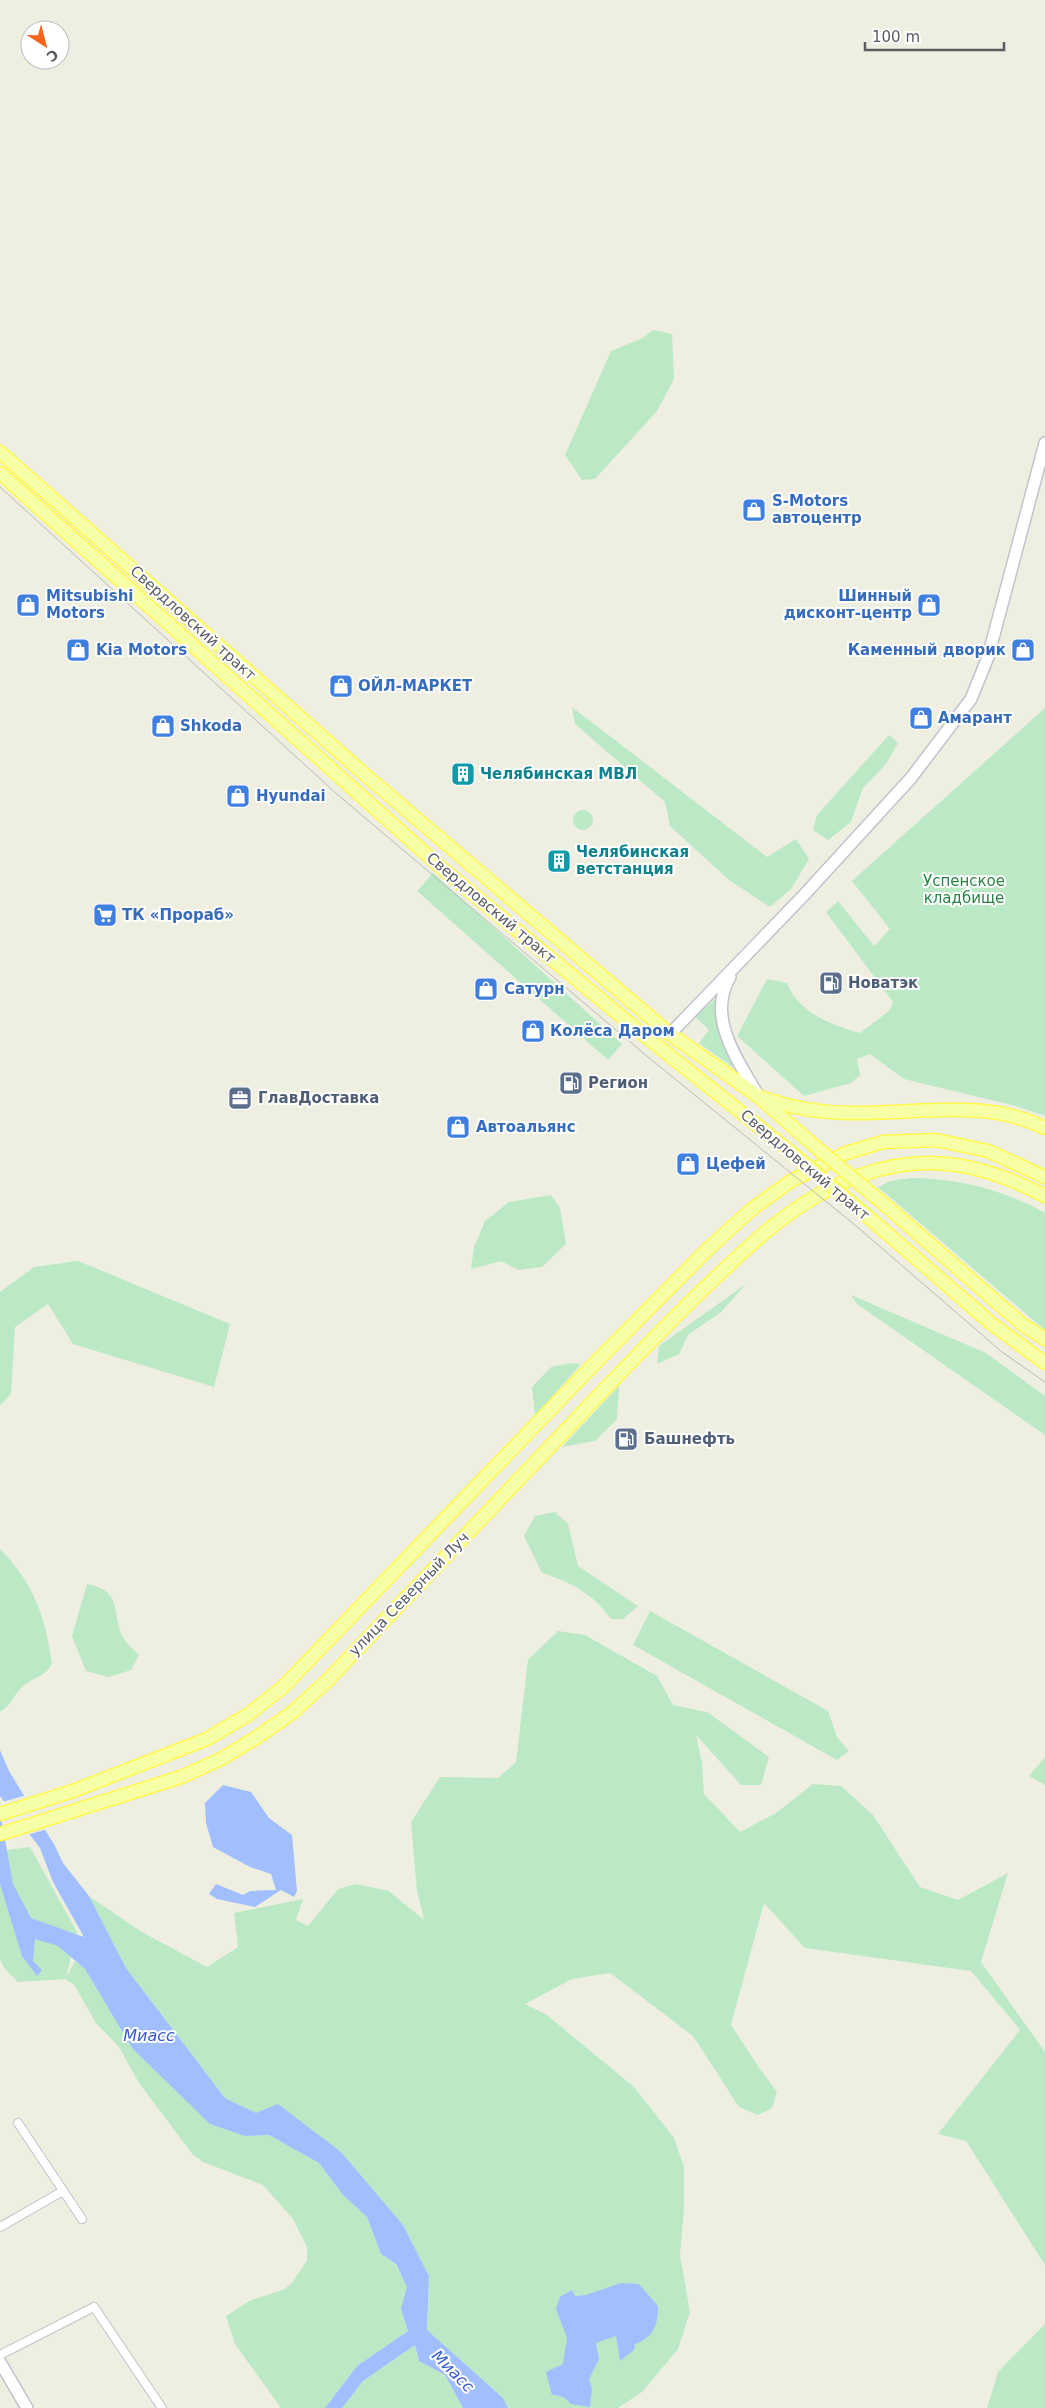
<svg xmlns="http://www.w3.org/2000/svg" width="1045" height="2408" viewBox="0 0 1045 2408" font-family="'DejaVu Sans',sans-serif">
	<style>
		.green { fill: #bbe9c6 }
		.water { fill: #a1bfff }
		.pier { fill: #eeefe1 }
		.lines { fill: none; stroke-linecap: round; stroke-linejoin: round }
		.street-casing { stroke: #c0c2ca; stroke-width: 10 }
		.secondary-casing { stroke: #c1c3cc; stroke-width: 14 }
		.primary-casing { stroke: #fff94a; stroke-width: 15 }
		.street { stroke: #fff; stroke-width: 8 }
		.secondary { stroke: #fff; stroke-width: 11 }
		.primary { stroke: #f7ffa6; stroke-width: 12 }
		.tram { stroke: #bababb; stroke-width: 1 }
		.primary-bridge-casing { stroke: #fff94a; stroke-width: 15; stroke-linecap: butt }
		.primary-bridge { stroke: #f7ffa6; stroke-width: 12 }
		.labels { text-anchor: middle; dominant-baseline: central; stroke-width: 4; stroke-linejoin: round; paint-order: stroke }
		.shop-label { font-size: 15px; font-weight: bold; fill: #366cbe; stroke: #fff; text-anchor: start }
		.street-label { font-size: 15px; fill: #5a5c64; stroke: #fff }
		.culture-label { font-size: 15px; font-weight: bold; fill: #0d838f; stroke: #fff; text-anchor: start }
		.park-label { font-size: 15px; fill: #2a8344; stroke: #fff }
		.service-label { font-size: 15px; font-weight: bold; fill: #4e5e75; stroke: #fff; text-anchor: start }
		.water-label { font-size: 16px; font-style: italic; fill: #375bcf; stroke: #fff }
	</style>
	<rect width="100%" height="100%" fill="#eeefe1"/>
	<path class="green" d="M 653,330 L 672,334 L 674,379 L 657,411 L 595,479 L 582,480 L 565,455 L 611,351 L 641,339 Z
		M 572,707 L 767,857 L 796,839 L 809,859 L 791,889 L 770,907 L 729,880 L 670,826 L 665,802 L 575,724 Z
		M 1045,708 L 1045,1116 L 1016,1106 L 904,1079 L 870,1054 L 857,1059 L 860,1075 L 851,1083 L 804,1096 L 737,1036 L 767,979 L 787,983 C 798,1013 832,1025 860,1033 L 889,1011 L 893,1002 L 826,912 L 838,901 L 874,946 L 890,929 L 852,881 Z
		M 889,735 L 898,743 L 886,764 L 863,788 L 851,822 L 828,840 L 813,830 L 817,815 Z
		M573 820a10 10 0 1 1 20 0a10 10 0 1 1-20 0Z
		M 433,873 L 622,1044 L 608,1060 L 417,891 Z
		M 716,998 C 716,1026 722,1043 734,1068 L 699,1043 L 709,1030 L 695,1017 Z
		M 911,1178 C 958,1178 1004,1190 1045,1213 L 1045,1330 L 878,1187 L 890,1181 Z
		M 551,1195 L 560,1208 L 566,1244 L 542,1267 L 519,1270 L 501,1261 L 471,1269 L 474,1247 L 485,1221 L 509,1202 Z
		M 78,1261 L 230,1324 L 214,1387 L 73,1344 L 48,1304 L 15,1327 L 11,1394 L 0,1405 L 0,1292 L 34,1267 Z
		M 746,1284 L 721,1312 L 688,1335 L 679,1354 L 657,1364 L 659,1346 Z
		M 851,1295 L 986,1353 L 1045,1396 L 1045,1435 L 857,1304 Z
		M 571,1363 L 581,1364 L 535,1416 L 532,1387 L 551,1367 Z
		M 619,1386 L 617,1419 L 595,1441 L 562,1447 Z
		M 555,1512 L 568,1524 L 578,1566 L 638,1606 L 623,1619 L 611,1619 C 592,1593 571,1582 542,1573 L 524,1536 L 535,1516 Z
		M 0,1549 C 33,1582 46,1618 52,1664 C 43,1679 32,1677 21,1688 C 13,1696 11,1706 0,1712 Z
		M 87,1584 C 124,1591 111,1614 123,1637 C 126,1644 134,1650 139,1655 L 131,1670 L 109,1677 L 86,1671 L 72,1636 Z
		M 650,1611 L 828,1711 L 837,1737 L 849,1751 L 837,1760 L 633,1645 Z
		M 558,1631 L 585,1635 L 657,1676 L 673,1705 L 707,1712 L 769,1757 L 761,1785 L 741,1785 L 696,1735 L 702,1763 L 704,1794 L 740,1832 L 776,1813 L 813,1784 L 841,1786 L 873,1815 L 920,1887 L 958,1900 L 1008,1873 L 981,1962 L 1045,2052 L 1045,2265 L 966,2141 L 938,2134 L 1020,2030 L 971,1971 L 805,1948 L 764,1903 L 731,2025 L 760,2069 L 777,2092 L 772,2108 L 758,2115 L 739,2107 L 693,2036 L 610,1973 L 572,1979 L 525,2004 L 547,2015 L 634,2087 L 674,2138 L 684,2167 L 684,2208 L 680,2255 L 690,2312 L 678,2349 L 642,2392 L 618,2408 L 508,2408 L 503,2398 L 427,2330 L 429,2276 L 403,2225 L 256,2113 L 225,2098 L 126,1968 L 89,1896 L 140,1931 L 207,1967 L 238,1947 L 234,1913 L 303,1899 L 296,1920 L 308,1926 L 338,1889 L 356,1884 L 389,1891 L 424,1920 L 417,1891 L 411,1822 L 440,1777 L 498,1778 L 516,1762 L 528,1660 Z
		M 1045,1757 L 1045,1785 L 1029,1776 Z
		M 30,1847 L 77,1932 L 66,1977 L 75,1961 L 85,1969 L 132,2048 L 245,2136 L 269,2135 L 319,2163 L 343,2195 L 367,2217 L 381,2254 L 395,2264 L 408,2287 L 401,2309 L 408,2331 L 357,2366 L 325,2408 L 281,2408 L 235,2344 L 226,2316 L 251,2300 L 283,2290 L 291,2284 L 307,2261 L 307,2247 L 293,2219 L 263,2185 L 203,2162 L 193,2155 L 139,2083 L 119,2047 L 96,2023 L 74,1985 L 65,1979 L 18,1982 L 4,1968 L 0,1959 L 0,1851 Z
		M 1045,2324 L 1045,2408 L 987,2408 L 998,2372 Z
		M 415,2345 L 419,2361 L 445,2375 L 463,2408 L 342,2408 L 363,2381 Z"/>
	<path class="water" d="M 0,1750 L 9,1771 L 55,1846 L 63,1863 L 89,1896 L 126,1968 L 225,2098 L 256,2113 L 278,2104 L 341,2152 L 403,2225 L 429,2276 L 427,2330 L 503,2398 L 508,2408 L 463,2408 L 445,2375 L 419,2361 L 415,2345 L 363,2381 L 342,2408 L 325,2408 L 357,2366 L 408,2331 L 401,2309 L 407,2287 L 396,2264 L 381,2254 L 367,2217 L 343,2195 L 319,2163 L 269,2135 L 245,2136 L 210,2124 L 132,2048 L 85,1969 L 58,1946 L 35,1939 L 33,1961 L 42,1970 L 37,1976 L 22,1956 L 0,1884 L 0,1812 L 13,1884 L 31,1918 L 84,1937 L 53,1882 L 40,1848 L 0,1796 Z
		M 223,1785 L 251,1792 L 269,1818 L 292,1835 L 297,1891 L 294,1897 L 281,1890 L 255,1907 L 217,1899 L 209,1894 L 216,1884 L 243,1895 L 250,1891 L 276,1890 L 271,1874 L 250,1867 L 213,1847 L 206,1823 L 205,1803 Z
		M 621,2283 L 639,2284 L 658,2306 C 658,2325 654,2337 635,2344 L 634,2350 L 620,2361 L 616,2336 L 596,2343 L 599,2359 L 589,2379 L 592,2389 L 590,2407 L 570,2404 C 567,2397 559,2395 552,2395 L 546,2372 L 563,2364 L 567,2338 L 556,2309 L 560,2297 L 572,2290 L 575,2296 L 586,2295 Z"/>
	<path class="pier" d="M 27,1795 L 48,1829 L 27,1835 L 2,1802 Z"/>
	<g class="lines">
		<g class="street-casing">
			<path id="street" d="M 18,2123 L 82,2219
				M 0,2227 L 63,2191
				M 0,2355 L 94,2307 L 162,2408"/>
		</g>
		<g class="secondary-casing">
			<path id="secondary" d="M 730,977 C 706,1017 738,1061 758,1095
				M 670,1034 L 805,894 L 911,778 L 971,699 L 988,657 L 1045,443
				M 0,2362 L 27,2408"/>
		</g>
		<g class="primary-casing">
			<path id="primary" d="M 0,452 L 363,773 L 670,1034 L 758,1096 L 810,1142
				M 0,473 L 444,870 L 639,1031 L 792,1153
				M 763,1098 C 795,1109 827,1114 861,1113 C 923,1113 987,1099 1045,1128
				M 884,1204 L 1023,1325 L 1045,1339
				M 866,1215 L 992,1324 L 1045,1363
				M 0,1814 L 73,1791 L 207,1739 L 249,1714 L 283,1687 L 600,1358 L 708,1249 L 752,1209 L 791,1181 L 846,1153 L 883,1142 L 936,1140 L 988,1151 L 1045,1177
				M 0,1834 L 181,1777 L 221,1759 L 256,1738 L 293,1712 L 328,1680 C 406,1597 485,1515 563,1433 C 605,1388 647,1345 690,1302 C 741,1253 793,1199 861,1175 C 928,1152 984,1164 1045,1196"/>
		</g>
		<use href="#street" class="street"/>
		<use href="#secondary" class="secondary"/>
		<use href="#primary" class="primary"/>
		<path class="tram" d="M 0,487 L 338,795 L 648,1057 L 855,1225 L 1002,1352 L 1045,1382"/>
		<g class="primary-bridge-casing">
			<path id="primary-bridge" d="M 810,1142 L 884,1204
				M 792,1153 L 866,1215"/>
		</g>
		<use href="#primary-bridge" class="primary-bridge"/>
	</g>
	<defs>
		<g id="shop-square" transform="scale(1.25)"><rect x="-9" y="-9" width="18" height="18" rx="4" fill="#3f7fe0" stroke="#fff"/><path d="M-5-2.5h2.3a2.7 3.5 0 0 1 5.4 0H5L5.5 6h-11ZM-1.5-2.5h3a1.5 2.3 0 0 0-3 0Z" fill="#fff"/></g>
		<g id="building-square" transform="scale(1.25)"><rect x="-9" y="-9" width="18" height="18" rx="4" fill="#0f9aa8" stroke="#fff"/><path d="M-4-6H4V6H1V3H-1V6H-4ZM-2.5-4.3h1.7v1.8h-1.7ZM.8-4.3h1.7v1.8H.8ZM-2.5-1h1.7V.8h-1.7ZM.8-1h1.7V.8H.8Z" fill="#fff"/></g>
		<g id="supermarket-square" transform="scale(1.25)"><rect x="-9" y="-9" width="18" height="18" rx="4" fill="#3f7fe0" stroke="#fff"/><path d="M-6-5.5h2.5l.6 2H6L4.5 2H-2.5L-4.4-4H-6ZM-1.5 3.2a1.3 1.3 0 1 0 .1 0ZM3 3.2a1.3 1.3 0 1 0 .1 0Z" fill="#fff"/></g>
		<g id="fuel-square" transform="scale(1.25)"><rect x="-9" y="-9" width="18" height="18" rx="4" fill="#5c6f8a" stroke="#fff"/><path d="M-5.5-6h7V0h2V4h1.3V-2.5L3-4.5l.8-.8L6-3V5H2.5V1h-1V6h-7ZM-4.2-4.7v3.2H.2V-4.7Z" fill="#fff"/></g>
		<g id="office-square" transform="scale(1.25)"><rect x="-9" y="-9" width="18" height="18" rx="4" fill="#5c6f8a" stroke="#fff"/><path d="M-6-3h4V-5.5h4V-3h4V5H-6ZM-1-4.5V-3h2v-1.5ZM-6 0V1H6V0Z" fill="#fff"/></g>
	</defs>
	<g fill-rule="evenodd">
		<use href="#shop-square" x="754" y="510"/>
		<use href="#shop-square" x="28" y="605"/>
		<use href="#shop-square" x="929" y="605"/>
		<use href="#shop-square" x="78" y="650"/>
		<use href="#shop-square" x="1023" y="650"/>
		<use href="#shop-square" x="341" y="686"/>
		<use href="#shop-square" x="921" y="718"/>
		<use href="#shop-square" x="163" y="726"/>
		<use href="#building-square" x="463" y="774"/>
		<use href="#shop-square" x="238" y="796"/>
		<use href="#building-square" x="559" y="861"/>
		<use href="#supermarket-square" x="105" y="915"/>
		<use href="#fuel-square" x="831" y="983"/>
		<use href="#shop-square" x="486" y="989"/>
		<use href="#shop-square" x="533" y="1031"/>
		<use href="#fuel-square" x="571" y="1083"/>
		<use href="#office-square" x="240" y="1098"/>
		<use href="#shop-square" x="458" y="1127"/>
		<use href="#shop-square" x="688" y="1164"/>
		<use href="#fuel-square" x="626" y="1439"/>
	</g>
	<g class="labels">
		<g class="shop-label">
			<text x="772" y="501">S-Motors<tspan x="772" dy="17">автоцентр</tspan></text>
			<text x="46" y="596">Mitsubishi<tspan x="46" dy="17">Motors</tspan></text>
			<text x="912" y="596" text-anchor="end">Шинный<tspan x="912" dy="17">дисконт-центр</tspan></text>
			<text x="96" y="650">Kia Motors</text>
			<text x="1006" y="650" text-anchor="end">Каменный дворик</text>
			<text x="358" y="686">ОЙЛ-МАРКЕТ</text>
			<text x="938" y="718">Амарант</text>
			<text x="180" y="726">Shkoda</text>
			<text x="256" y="796">Hyundai</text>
			<text x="122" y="915">ТК «Прораб»</text>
			<text x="504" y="989">Сатурн</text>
			<text x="550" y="1031">Колёса Даром</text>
			<text x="476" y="1127">Автоальянс</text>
			<text x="706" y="1164">Цефей</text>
		</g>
		<g class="street-label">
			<text transform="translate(193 623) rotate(42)">Свердловский тракт</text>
			<text transform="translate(491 908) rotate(40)">Свердловский тракт</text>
			<text transform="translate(805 1165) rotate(40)">Свердловский тракт</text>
			<text transform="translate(409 1594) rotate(-46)">улица Северный Луч</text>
		</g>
		<g class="culture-label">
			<text x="480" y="774">Челябинская МВЛ</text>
			<text x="576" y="852">Челябинская<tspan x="576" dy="17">ветстанция</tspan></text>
		</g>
		<g class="park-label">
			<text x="964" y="881">Успенское<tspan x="964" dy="17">кладбище</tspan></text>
		</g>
		<g class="service-label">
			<text x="848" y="983">Новатэк</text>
			<text x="588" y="1083">Регион</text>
			<text x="258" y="1098">ГлавДоставка</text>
			<text x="644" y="1439">Башнефть</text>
		</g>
		<g class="water-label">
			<text x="149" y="2035">Миасс</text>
			<text transform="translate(453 2371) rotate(45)">Миасс</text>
		</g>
	</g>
	<g transform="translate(45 45) rotate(144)"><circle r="24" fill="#ffffff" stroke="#bdbec1"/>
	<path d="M0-4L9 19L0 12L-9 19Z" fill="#fc631a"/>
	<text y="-8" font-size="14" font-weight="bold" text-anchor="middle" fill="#5a5c64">С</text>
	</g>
	<path d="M865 42v8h139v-8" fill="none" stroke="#5a5c64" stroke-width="2.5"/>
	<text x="872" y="42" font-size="15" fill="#5a5c64" stroke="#ffffff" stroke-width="4" paint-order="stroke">100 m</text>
</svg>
